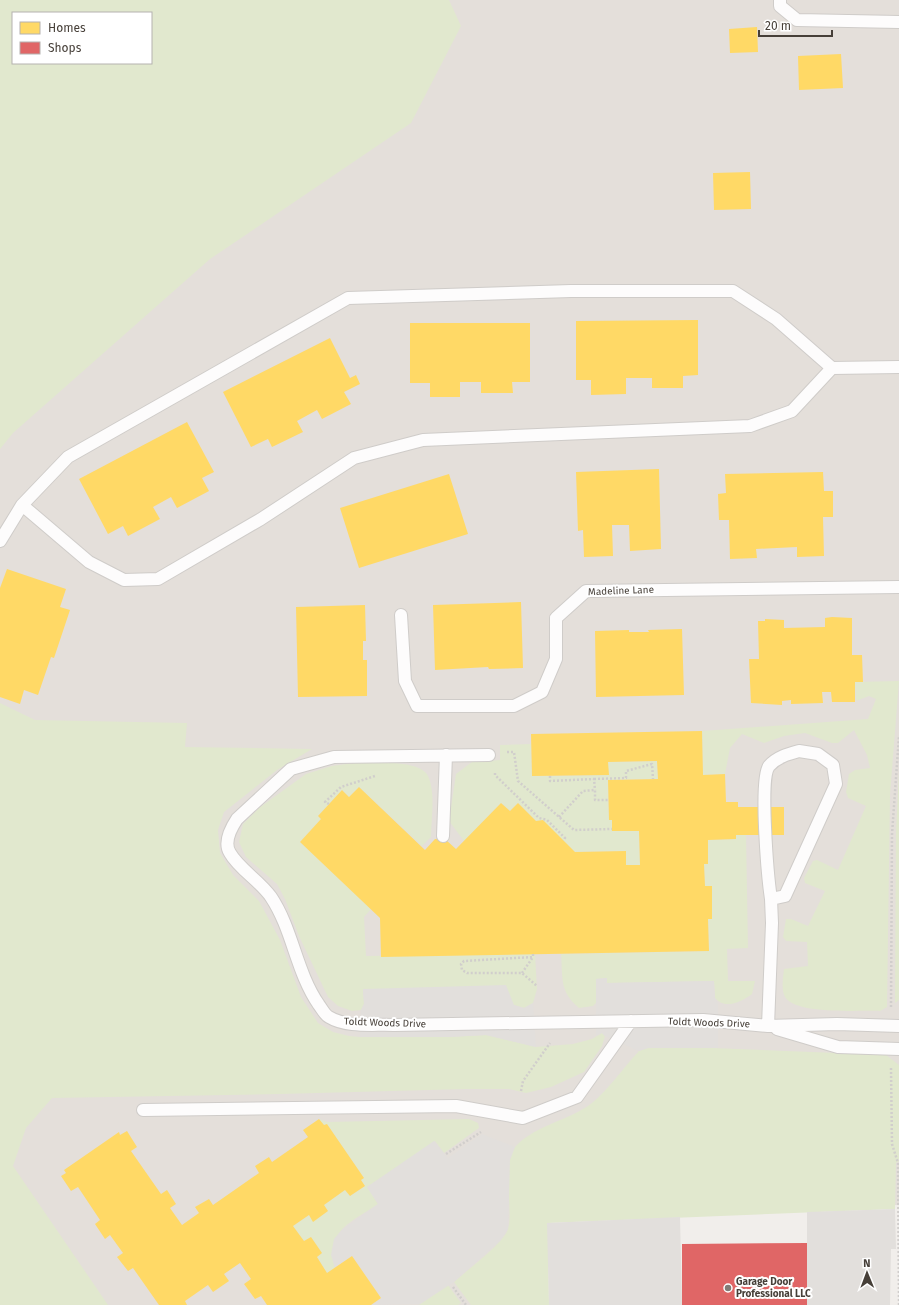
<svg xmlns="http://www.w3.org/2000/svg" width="899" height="1305" viewBox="0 0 899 1305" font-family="'Fira Sans',sans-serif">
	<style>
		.residential { fill: #e4dfda; fill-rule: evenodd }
		.green { fill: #e1e8ce; fill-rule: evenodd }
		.parking { fill: #e2dfdc }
		.homes { fill: #ffd966 }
		.shops { fill: #e06666 }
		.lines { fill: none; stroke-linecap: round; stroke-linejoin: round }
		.service-casing { stroke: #cfccc9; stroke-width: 14 }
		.path { stroke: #d1cecc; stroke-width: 2.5; stroke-dasharray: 2 2; stroke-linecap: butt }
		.service { stroke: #fdfcfc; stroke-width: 12 }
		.poi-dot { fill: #827c77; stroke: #fff; stroke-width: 1.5 }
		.labels { text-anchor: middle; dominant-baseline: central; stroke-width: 4; stroke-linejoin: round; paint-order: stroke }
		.street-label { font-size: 10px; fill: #463f38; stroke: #fff }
		.poi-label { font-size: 10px; font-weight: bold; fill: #463f38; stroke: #fff; text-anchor: start }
	</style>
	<rect width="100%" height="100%" fill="#f1eeeb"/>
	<path class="residential" d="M 0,0 L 899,0 L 899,1205 L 511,1213 L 512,1305 L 0,1305 ZM 13,13 L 151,13 L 151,63 L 13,63 Z"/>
	<path class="green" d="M 0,0 L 449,0 L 461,26 L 411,123 L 210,259 L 13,433 L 0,449 ZM 13,13 L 151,13 L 151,63 L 13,63 Z
		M 899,681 L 890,795 L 887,1007 L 880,1011 C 860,1010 796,1015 785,997 C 781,989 783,978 784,969 L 808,966 L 807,942 L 786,941 L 783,937 L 786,919 L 791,919 L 808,926 L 825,891 L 805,883 L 804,878 L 813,861 L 817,860 L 838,870 L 866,806 L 848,798 L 846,792 L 849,774 L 855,770 L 870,768 L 867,755 L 854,730 L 838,743 L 832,743 L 805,733 L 784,736 L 764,743 L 742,734 L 730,748 L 725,774 L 703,775 L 702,731 L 868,719 L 876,699 L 869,696 L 856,701 L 855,682 Z
		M 0,703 L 35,720 L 187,723 L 185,747 L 312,749 L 277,770 L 224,812 L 218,830 L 220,853 L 233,875 L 259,901 L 280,940 L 301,997 L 318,1023 L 333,1032 L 349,1036 L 360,1037 L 449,1037 L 486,1035 L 536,1047 L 573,1044 L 592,1039 L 602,1033 L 605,1036 L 602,1046 L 584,1072 L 551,1087 L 526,1093 L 509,1089 L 466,1089 L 280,1094 L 52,1098 L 26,1128 L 13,1166 L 108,1305 L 0,1305 Z
		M 531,744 L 532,776 L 608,775 L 608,762 L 657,761 L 658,779 L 608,780 L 609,819 L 612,820 L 612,831 L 639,831 L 640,865 L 626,865 L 626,851 L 575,852 L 543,821 L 536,821 L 518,803 L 510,811 L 501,803 L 464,841 L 449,821 L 456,774 L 472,762 L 500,760 L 500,745 Z
		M 354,763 C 370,763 420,759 428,776 C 436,793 431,819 431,837 L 422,846 L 359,787 L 349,797 L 342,790 L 318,816 L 321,819 L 300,842 L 371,909 L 364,917 L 366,956 L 535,954 L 537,989 L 533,1003 L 524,1008 L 514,1005 L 363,989 L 364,1004 L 361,1010 L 352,1011 L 338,1006 L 328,997 L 299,936 L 285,899 L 277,884 L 246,857 L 239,842 L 243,824 L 259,808 L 306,774 L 332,766 Z
		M 899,771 L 899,1000 L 895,1003 L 896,831 Z
		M 736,835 L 746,835 L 748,948 L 727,949 L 728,981 L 755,981 L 752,994 C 741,1002 725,1010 715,998 L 714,981 L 607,983 L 607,978 L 596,979 L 596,1003 L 593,1006 L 579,1008 C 559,991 563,978 561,954 L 709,951 L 708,919 L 712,919 L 712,886 L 705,886 L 704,864 L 708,863 L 708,840 L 735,839 Z
		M 686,1047 L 886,1055 L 899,1065 L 899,1161 L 896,1163 L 895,1209 L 548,1223 L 549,1305 L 471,1305 L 454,1282 C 466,1271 504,1243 508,1229 C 514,1209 500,1162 516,1146 C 537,1124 569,1121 592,1103 C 607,1091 625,1066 639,1051 L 648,1048 Z
		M 319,1119 L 327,1122 L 469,1119 L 478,1123 L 479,1128 L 444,1153 L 435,1141 L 367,1187 L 378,1204 C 352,1222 324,1231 335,1268 L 327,1273 L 317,1257 L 322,1253 L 311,1237 L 304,1241 L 293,1226 L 309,1215 L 313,1221 L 328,1211 L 324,1205 L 345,1190 L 350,1196 L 365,1186 L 361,1180 L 364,1178 L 327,1124 L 324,1125 Z
		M 448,1285 L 461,1303 L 458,1305 L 419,1305 Z"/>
	<path class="parking" d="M 607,978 L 607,983 L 714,981 L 715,998 L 718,1003 L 718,1048 L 648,1048 L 639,1051 L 605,1036 L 602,1033 L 596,1036 L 596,979 Z
		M 506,985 L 514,1005 L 524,1008 L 533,1003 L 536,1047 L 486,1035 L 449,1037 L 360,1037 L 361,1010 L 364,1004 L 363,989 Z
		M 482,1134 L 515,1147 L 510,1160 L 508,1229 L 500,1241 L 454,1282 L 420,1304 L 371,1305 L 381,1298 L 353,1256 L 335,1268 L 331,1255 L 334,1239 L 343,1229 L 378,1204 L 367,1187 L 434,1141 L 448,1158 Z
		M 895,1209 L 896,1249 L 891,1249 L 890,1305 L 807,1305 L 807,1212 Z
		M 680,1217 L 682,1305 L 549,1305 L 547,1223 Z"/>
	<path class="homes" d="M 757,27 L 758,52 L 730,53 L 729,29 Z
		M 841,54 L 843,88 L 799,90 L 798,56 Z
		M 750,172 L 751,209 L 714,210 L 713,173 Z
		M 698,320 L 698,375 L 683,376 L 683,388 L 652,388 L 652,378 L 626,378 L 626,394 L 591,395 L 591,380 L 576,380 L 576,321 Z
		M 410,323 L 530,323 L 530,382 L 512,382 L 513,393 L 481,393 L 481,382 L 460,382 L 460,397 L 430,397 L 430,383 L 410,383 Z
		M 330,338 L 350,378 L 356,375 L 360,384 L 344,392 L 351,404 L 322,419 L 317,410 L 297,421 L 303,432 L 272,447 L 268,439 L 251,447 L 223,392 Z
		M 187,422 L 214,472 L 202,478 L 209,491 L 177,508 L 171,497 L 153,507 L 160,519 L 128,536 L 123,526 L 108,534 L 79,479 Z
		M 659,469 L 661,549 L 630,551 L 629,525 L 612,525 L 613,556 L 584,557 L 583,530 L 578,531 L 576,472 Z
		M 823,472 L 824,491 L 833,491 L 833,517 L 823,517 L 824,556 L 797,557 L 797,547 L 756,549 L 757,558 L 730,559 L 729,520 L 719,520 L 718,494 L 726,493 L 725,474 Z
		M 449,474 L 468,534 L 359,568 L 340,508 Z
		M 7,569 L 66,589 L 60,607 L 70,610 L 54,658 L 51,657 L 38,695 L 24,690 L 20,704 L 0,697 L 0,588 Z
		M 521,602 L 523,668 L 489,669 L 488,667 L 435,670 L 433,605 Z
		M 365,605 L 366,641 L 363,641 L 363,660 L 367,660 L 367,696 L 298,697 L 296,607 Z
		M 832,617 L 852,618 L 852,655 L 862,655 L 863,682 L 855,682 L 855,702 L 832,702 L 831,692 L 822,692 L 823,703 L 791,704 L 791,700 L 782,701 L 782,705 L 751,703 L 749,659 L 759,659 L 758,621 L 765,621 L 765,619 L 784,620 L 784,628 L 825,627 L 825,618 Z
		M 682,629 L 684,695 L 596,697 L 595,631 L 629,630 L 629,632 L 649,632 L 648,630 Z
		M 702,731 L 703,775 L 725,774 L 726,802 L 738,802 L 738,807 L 784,807 L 784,835 L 736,835 L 736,839 L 708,840 L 708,864 L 704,864 L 705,886 L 712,886 L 712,919 L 708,919 L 709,951 L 381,957 L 380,918 L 300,842 L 321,819 L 318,816 L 342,790 L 349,797 L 359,787 L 425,850 L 435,839 L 446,840 L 456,849 L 501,803 L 510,811 L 518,803 L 536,821 L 543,820 L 575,852 L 626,851 L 626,865 L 640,865 L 639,831 L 612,831 L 612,820 L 609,820 L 608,780 L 658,779 L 657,761 L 608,762 L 609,775 L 532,776 L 531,734 Z
		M 319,1119 L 324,1125 L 327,1124 L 364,1178 L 361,1180 L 365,1186 L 350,1196 L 345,1190 L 324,1205 L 328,1211 L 313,1222 L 309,1215 L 293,1226 L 304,1241 L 311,1237 L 322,1253 L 317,1257 L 327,1273 L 352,1256 L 381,1298 L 371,1305 L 267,1305 L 261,1296 L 255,1299 L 244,1284 L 251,1279 L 240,1263 L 224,1274 L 229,1281 L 213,1292 L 208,1285 L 185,1301 L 187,1305 L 159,1305 L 133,1268 L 128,1271 L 117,1257 L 123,1253 L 110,1235 L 105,1239 L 95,1224 L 100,1220 L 78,1187 L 71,1191 L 61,1176 L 66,1173 L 64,1170 L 119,1132 L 120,1135 L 127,1131 L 137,1147 L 131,1151 L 161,1194 L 167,1190 L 176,1204 L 170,1208 L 182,1225 L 199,1213 L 195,1207 L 209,1199 L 213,1205 L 259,1173 L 255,1166 L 269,1157 L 272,1162 L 308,1137 L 303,1130 Z"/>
	<path class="shops" d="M 807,1243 L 807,1305 L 682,1305 L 682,1244 Z"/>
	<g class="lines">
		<g class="service-casing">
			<path id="service" d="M 780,0 L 780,6 L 797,20 L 899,22
				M 22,505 L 89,562 L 124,580 L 158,579 L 261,519 L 354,458 L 423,440 L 750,426 L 792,411 L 832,368
				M 0,541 L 22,505 L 68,457 L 348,298 L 571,291 L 733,291 L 776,319 L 832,368 L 899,367
				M 401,615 L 405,681 L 417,706 L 514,706 L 542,692 L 556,659 L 556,618 L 586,591 L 899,587
				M 799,751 L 818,754 L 833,765 L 836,784 L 785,896 L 771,899 C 768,879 759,779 769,766 C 777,757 788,754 799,751 Z
				M 489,755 L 334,757 L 291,769 L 237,819 C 231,828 223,842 230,853 C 239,869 260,881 271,897 C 293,930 296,972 319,1005 C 322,1009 325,1015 329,1017 C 347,1028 374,1024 394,1025 L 703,1020 L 768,1026 L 837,1024 L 899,1026
				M 443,836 L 446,755
				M 768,1026 L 772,923 L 771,899
				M 777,1029 L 838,1047 L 899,1049
				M 143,1110 L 456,1106 L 523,1118 L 577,1097 L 631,1021"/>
		</g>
		<path class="path" d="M 507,752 L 514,752 L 518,781 L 574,830 L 612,829
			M 495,773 L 495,775 L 539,818 L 547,820 L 565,838 L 563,840
			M 550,776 L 550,781 L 594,779 L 595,790
			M 594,779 L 626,778 L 626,771 L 652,764 L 653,779
			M 329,804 L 325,802 L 341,787 L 375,776
			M 559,817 L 583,791 L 595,790 L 595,800 L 608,800
			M 533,954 L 533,957 L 464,961 L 461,964 L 462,970 L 467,973 L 522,973 L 537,986
			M 522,973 L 533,957
			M 891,1007 L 892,834 L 899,736
			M 891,1068 L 892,1144 L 898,1163 L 899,1305
			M 521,1091 L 523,1081 L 550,1043
			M 446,1154 L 481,1132
			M 453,1287 L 466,1305"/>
		<use href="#service" class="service"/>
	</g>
	<circle class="poi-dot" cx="728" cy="1288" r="4"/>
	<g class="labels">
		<g class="street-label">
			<text transform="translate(621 591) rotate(-2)">Madeline Lane</text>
			<text transform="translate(385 1023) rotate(2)">Toldt Woods Drive</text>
			<text transform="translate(709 1023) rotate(2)">Toldt Woods Drive</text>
		</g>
		<g class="poi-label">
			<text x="736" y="1282">Garage Door<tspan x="736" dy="12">Professional LLC</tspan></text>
		</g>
	</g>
	<rect x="12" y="12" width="140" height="52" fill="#ffffff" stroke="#b5b2af"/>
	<rect x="20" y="22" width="20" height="12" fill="#ffd966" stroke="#b5b2af"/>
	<text x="48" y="32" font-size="12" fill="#463f38">Homes</text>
	<rect x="20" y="42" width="20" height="12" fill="#e06666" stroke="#b5b2af"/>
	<text x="48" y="52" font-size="12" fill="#463f38">Shops</text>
	<g transform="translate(867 1273) rotate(359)" stroke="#ffffff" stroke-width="3" paint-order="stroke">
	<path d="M0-3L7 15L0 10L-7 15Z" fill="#463f38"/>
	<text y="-6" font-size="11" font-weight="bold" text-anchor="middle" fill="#463f38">N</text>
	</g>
	<path d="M759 30v6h73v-6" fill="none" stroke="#463f38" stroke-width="2"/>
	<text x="765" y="30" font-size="12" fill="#463f38" stroke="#ffffff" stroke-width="3" paint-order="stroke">20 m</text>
</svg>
